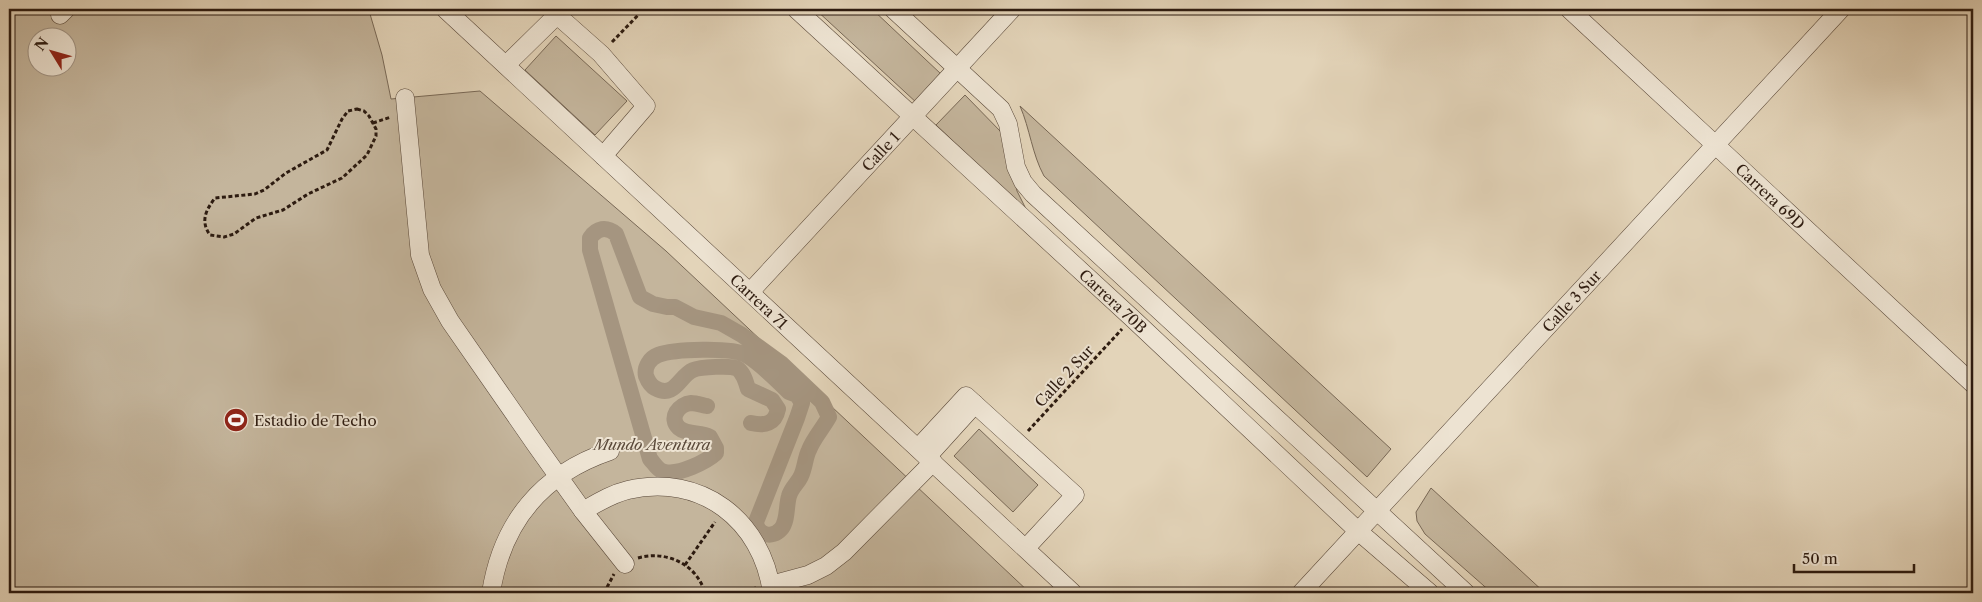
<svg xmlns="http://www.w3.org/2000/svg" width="1982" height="602" viewBox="0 0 1982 602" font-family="'Libre Caslon Text',serif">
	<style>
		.green { fill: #c4b59c; stroke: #786856; fill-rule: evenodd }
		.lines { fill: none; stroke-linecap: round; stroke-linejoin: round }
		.canal { stroke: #a59580; stroke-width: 16 }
		.minor-casing { stroke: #5a493a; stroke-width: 19 }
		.path { stroke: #2d1b10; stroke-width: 3; stroke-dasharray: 4 2.5; stroke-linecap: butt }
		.minor { stroke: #ede3d2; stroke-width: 18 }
		.labels { text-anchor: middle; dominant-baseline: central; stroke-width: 4; stroke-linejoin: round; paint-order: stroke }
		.street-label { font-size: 15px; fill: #2d1b10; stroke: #ede3d2 }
		.poi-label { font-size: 15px; fill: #2d1b10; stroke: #ede3d2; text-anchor: start }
		.park-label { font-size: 15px; font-style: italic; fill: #5a493a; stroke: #ede3d2 }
	</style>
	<rect width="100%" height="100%" fill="#e3d4b9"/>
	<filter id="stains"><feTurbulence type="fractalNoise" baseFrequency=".004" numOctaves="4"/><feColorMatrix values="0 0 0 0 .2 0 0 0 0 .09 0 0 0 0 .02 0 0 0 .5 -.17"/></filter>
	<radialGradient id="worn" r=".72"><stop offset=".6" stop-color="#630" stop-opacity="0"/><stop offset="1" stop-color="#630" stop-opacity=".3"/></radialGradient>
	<path class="green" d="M 9,9 L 367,9 L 370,14 L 382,55 L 391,99 L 480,91 L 666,251 L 1030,593 L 9,593 ZM 38,38 L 68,38 L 68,68 L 38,68 Z
		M 815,9 L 872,9 L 941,74 L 918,104 Z
		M 556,36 L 627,101 L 595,135 L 525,70 Z
		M 965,95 L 1003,134 L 1017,191 L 1027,211 L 936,125 Z
		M 1020,106 L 1391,449 L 1367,477 L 1044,176 C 1032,154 1030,129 1020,106 Z
		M 979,429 L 1038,485 L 1013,512 L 954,456 Z
		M 1431,488 L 1545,593 L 1492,593 L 1425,534 L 1417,521 L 1416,512 Z"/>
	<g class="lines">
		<path class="canal" d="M 707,406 C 702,405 696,403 691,403 C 679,404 668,418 679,428 C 687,435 701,432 710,437 L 716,448 L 716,453 C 706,462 679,475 665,472 C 658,471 654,463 650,459 L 590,250 L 590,238 C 597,228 606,226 616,234 L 640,297 L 653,304 L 667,307 L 675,307 L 694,317 L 721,323 L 742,335 L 782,364 L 822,402 L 829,417 C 823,428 813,439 809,450 C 805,458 805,468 801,476 C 798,483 791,488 789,496 C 786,506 788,521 781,529 C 772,539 757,535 756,522 L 797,418 L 802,403 L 797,395 L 789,392 C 777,380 761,364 746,355 C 732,347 673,349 658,355 C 650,358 644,367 646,376 C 648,381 651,386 655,388 C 675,399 679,376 693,370 C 700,367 731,365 738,369 C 744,374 746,382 748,389 L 772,400 L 778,409 C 775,424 765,426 751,423"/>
		<g class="minor-casing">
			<g id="minor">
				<path id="s1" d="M 445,9 L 1073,593"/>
				<path id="s2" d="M 796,9 L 1132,318 L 1358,531 L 1430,593"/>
				<path d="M 893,9 L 1001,109 L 1008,124 L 1016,167 L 1023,182 L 1033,194 L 1466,593"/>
				<path id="s3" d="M 1569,9 L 1973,384"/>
				<path d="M 60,15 L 66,9"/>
				<path d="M 506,65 L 557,15 L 601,54 L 646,106 L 603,156"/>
				<path d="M 405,98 L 420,255 L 432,289 L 450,321 L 536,445 L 583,511 L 625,564"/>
				<path id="s4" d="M 750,292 L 1012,9"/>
				<path d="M 918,448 L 966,396 L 1075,495 L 1026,548"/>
				<path d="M 927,457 L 975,404"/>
				<path d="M 583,511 C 597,503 611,494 628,490 C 701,473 762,520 772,593"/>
				<path d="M 771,585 L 808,575 L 826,566 L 844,552 L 933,462"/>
				<path d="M 491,593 C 502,522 542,474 610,451"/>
				<path id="s5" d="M 1301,593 L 1841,9"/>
			</g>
		</g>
		<path class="path" d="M 612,42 L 644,9
			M 357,109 L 364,111 L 369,116 L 376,129 L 376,136 L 367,155 L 342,178 L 308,194 L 283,210 L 256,218 L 234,234 L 224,237 L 210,235 C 200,221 206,210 215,198 L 255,194 L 264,190 L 286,173 L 327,150 L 342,119 L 348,111 Z
			M 373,123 L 391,117
			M 1028,431 L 1122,329
			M 638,558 C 666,550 697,564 705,593
			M 685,565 L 715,522
			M 604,593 L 614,574
			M 734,593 L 756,588"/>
		<use href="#minor" class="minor"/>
	</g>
	<defs>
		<g id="stadium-disc" transform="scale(1.25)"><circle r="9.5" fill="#8f2418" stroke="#ede3d2"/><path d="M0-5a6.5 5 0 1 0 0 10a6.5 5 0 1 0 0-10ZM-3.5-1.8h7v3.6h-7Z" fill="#fff"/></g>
	</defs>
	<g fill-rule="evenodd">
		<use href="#stadium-disc" x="236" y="420"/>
	</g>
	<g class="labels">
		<g class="street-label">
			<text stroke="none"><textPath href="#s4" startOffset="192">Calle 1</textPath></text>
			<text stroke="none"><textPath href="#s3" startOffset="275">Carrera 69D</textPath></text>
			<text stroke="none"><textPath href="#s1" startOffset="429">Carrera 71</textPath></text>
			<text stroke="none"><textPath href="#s2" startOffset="431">Carrera 70B</textPath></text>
			<text stroke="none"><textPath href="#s5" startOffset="398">Calle 3 Sur</textPath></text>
			<text transform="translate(1064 376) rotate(-47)">Calle 2 Sur</text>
		</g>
		<g class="poi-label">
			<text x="254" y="420">Estadio de Techo</text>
		</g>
		<g class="park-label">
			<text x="652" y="444">Mundo Aventura</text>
		</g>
	</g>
	<rect width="1982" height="602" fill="none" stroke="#e3d4b9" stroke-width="30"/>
	<rect x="10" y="10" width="1962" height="582" fill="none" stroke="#2d1b10" stroke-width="2.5"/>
	<rect x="15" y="15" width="1952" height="572" fill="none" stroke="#2d1b10"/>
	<g transform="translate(52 52) rotate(307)"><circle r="24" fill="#ede3d2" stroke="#a09384"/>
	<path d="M0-4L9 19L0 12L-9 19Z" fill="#8f2418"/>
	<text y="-8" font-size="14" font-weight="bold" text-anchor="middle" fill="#2d1b10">N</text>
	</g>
	<path d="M1794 564v8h120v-8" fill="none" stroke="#2d1b10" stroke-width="2.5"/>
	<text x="1802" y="564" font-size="15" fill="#2d1b10" stroke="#ede3d2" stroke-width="4" paint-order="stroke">50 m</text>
	<rect width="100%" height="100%" filter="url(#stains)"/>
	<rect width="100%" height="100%" fill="url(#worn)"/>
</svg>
